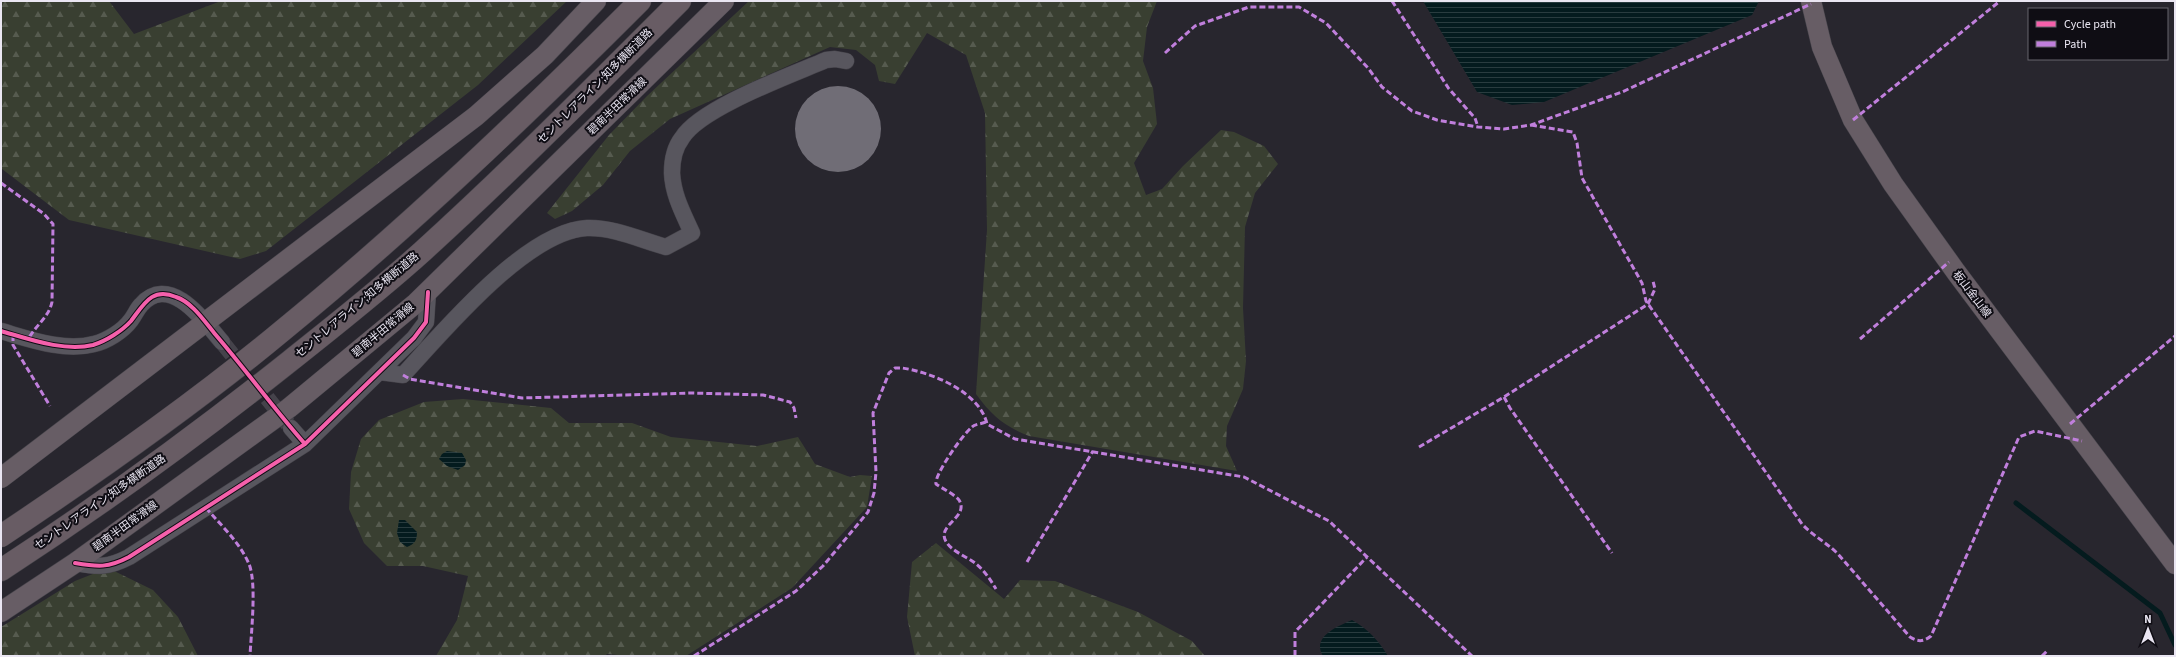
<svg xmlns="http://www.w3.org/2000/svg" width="2176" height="657" viewBox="0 0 2176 657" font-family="'Source Sans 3','Noto Sans JP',sans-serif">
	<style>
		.forest { fill: url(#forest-firs) }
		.water { fill: url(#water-rules) }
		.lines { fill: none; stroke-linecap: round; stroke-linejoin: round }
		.stream { stroke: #041b1e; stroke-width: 5 }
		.building { fill: #706d76 }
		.minor-tunnel { stroke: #45434b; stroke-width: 16; stroke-dasharray: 16 8; stroke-linecap: butt }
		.minor-casing { stroke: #45434a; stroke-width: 17 }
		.major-casing { stroke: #45434a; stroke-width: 21 }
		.highway-casing { stroke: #45434a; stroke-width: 23 }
		.minor { stroke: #58565e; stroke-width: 16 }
		.major { stroke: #675d65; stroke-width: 20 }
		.highway { stroke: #685c64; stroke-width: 22 }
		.quiet { stroke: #c07fdc; stroke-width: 3; stroke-dasharray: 6 3; stroke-linecap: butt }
		.cycleway-casing { stroke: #0f0d14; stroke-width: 6 }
		.cycleway { stroke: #f560ab; stroke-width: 4 }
		.labels { text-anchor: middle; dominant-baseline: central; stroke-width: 4; stroke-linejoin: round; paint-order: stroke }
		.street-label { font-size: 11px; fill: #eae6f2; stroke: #0f0d14 }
	</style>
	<defs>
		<pattern id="forest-firs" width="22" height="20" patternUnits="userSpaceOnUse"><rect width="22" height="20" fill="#393f31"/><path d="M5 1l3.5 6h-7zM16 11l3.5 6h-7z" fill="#565b4f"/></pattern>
		<pattern id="water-rules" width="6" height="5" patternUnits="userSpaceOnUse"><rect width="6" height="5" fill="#041b1e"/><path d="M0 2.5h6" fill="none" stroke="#293c3f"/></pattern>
	</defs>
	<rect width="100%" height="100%" fill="#28262e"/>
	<path class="forest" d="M 1,1 L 109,1 L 134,34 L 221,1 L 567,1 L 478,85 L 266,251 L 240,259 L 69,220 L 2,169 Z
		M 749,1 L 1157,1 L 1147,27 L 1143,61 L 1153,88 L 1157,124 L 1134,163 L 1146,195 L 1162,189 L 1183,166 L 1221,130 L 1234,132 L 1264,146 L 1278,164 L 1255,193 L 1245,227 L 1243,308 L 1246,361 L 1243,389 L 1227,426 L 1226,446 L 1237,471 L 1029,436 C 1004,426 992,416 976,394 L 987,230 L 985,113 L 966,55 L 927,33 L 895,84 L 879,81 L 875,65 L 856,50 L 830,47 L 670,119 L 630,151 L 603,185 L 572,211 L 555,219 L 547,213 L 609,135 L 647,96 Z
		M 463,399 L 551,408 L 569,423 L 632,423 L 671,437 L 757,446 L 798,437 L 815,464 L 850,477 L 860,475 L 872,476 L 867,507 L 792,588 L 686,656 L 628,656 L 607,654 L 605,656 L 436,656 L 457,620 L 468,576 L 423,566 L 387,566 L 364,543 L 349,509 L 351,472 L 361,439 L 379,420 L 424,402 Z
		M 936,543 L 1004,599 L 1020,580 L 1055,581 L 1138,612 L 1192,641 L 1205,656 L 915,656 L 907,617 L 912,562 Z
		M 108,568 L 153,590 L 178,617 L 198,656 L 1,656 L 1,627 L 75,581 Z"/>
	<path class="water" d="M 1423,1 L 1759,1 L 1752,15 L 1544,102 L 1512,105 L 1477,92 Z
		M 447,451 L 462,453 L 466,460 L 465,465 L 458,470 L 447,466 L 439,459 L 442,454 Z
		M 399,520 L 405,520 L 417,532 C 417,540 415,544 407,547 L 400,542 L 397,533 Z
		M 1352,620 C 1369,630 1378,640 1388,656 L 1323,656 C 1311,637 1338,626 1352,620 Z"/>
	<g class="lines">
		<path class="stream" d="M 2016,503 L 2160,613 L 2175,645"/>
	</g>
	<path class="building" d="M795 129a43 43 0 1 1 86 0a43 43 0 1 1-86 0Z"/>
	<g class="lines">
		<path class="minor-tunnel" d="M 222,342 L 288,424"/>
		<g class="minor-casing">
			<path id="minor" d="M 1,331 C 29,339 64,352 94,344 C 107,341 123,331 131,320 C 135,315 137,309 141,305 C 170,272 205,322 222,342
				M 380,372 L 403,375 C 442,333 526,231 587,228 C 613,227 641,240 666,247 L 692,233 C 683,213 673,195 672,173 C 672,161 675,147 682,138 C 700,108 791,75 826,60 L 835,59 L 846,61
				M 291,428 L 305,444
				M 75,563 C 98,567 108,568 129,557 L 305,444 L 414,338 L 426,322 L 428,292"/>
		</g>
		<g class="major-casing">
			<path id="major" d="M 1811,1 L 1822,47 L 1853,120 L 1893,184 L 1956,272 L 2175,564
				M 1,478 L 476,116 L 545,55 L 596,1
				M 1,612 L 75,563 L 289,408 L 416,303 L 724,1"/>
		</g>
		<g class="highway-casing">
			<path id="highway" d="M 1,536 C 97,472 193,405 282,331 C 408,228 525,116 640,1
				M 1,570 C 101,505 197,435 290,361 C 335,325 381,289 424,250 C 512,170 596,85 680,1"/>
		</g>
		<use href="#minor" class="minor"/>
		<use href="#major" class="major"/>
		<use href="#highway" class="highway"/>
		<path class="quiet" d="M 1392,1 L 1449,89 L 1475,118 L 1478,127
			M 1165,53 L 1195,26 L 1249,7 L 1299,7 L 1326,23 L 1368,68 L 1382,87 L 1412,111 L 1437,120 L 1478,127 L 1504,129 L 1531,125 L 1622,92 L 1811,4
			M 1853,120 L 2000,1
			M 1531,125 L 1573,132 L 1577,143 L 1582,178 L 1642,283 L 1646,301 L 1802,524 C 1813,536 1826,542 1838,554 L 1910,637 C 1918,642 1923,642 1931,636 L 2019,437 L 2035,431 L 2082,441
			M 1,183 L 44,214 L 53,224 L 52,302 C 49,317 36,325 29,338
			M 13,335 L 13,345 L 50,406
			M 1860,339 L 1949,262
			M 403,375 L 410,379 L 522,398 L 692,393 L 763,395 L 790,402 L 794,408 L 796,418
			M 1504,397 L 1510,408 L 1612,553
			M 986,422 C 981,424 975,424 972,427 C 963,434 934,475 936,484 C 943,489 954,494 959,500 C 970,518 934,525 947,543 C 952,551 967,557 975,563 C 984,570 990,579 996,589
			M 2070,424 L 2175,336
			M 1419,447 L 1504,397 L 1648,304 L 1655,289 L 1653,281
			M 206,508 C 221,525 240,543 249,564 C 257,583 251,634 250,656
			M 1027,562 L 1093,451
			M 694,656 L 796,591 L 823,566 L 868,512 L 874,493 L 876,472 L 873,413 L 889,373 L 895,368 L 902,368 C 931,372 980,392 987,424 L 1015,439 L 1244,477 L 1329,521 L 1472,656
			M 1295,656 L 1295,632 L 1367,557
			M 2042,656 L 2048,650"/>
		<g class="cycleway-casing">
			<path id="cycleway" d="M 1,331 C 29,339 64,352 93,345 C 106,341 122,331 131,321 C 144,304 152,287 176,297 C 192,302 205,322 215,334 C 246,370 274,409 305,444
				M 75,563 C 98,567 108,568 129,557 L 305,444 L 414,338 L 426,322 L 428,292"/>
		</g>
		<use href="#cycleway" class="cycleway"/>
	</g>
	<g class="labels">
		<g class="street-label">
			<text transform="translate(595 86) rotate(-45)">セントレアライン;知多横断道路</text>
			<text transform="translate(617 106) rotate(-44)">碧南半田常滑線</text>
			<text transform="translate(1972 294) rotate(53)">板山金山線</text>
			<text transform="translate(357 305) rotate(-40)">セントレアライン;知多横断道路</text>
			<text transform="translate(383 330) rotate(-40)">碧南半田常滑線</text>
			<text transform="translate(100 502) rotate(-35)">セントレアライン;知多横断道路</text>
			<text transform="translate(125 526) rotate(-36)">碧南半田常滑線</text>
		</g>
	</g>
	<rect width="2176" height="657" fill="none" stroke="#eae6f2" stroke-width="4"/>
	<rect x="2028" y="8" width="140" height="52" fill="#0f0d14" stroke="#67646d"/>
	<rect x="2036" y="21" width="20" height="6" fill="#f560ab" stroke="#67646d"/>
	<text x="2064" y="28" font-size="12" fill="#eae6f2">Cycle path</text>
	<rect x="2036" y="41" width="20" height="6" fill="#c07fdc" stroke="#67646d"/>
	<text x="2064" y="48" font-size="12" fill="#eae6f2">Path</text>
	<g transform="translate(2148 629)" stroke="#0f0d14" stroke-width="3" paint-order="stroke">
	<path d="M0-3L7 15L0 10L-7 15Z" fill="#eae6f2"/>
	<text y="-6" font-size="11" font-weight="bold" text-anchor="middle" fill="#eae6f2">N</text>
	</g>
</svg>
